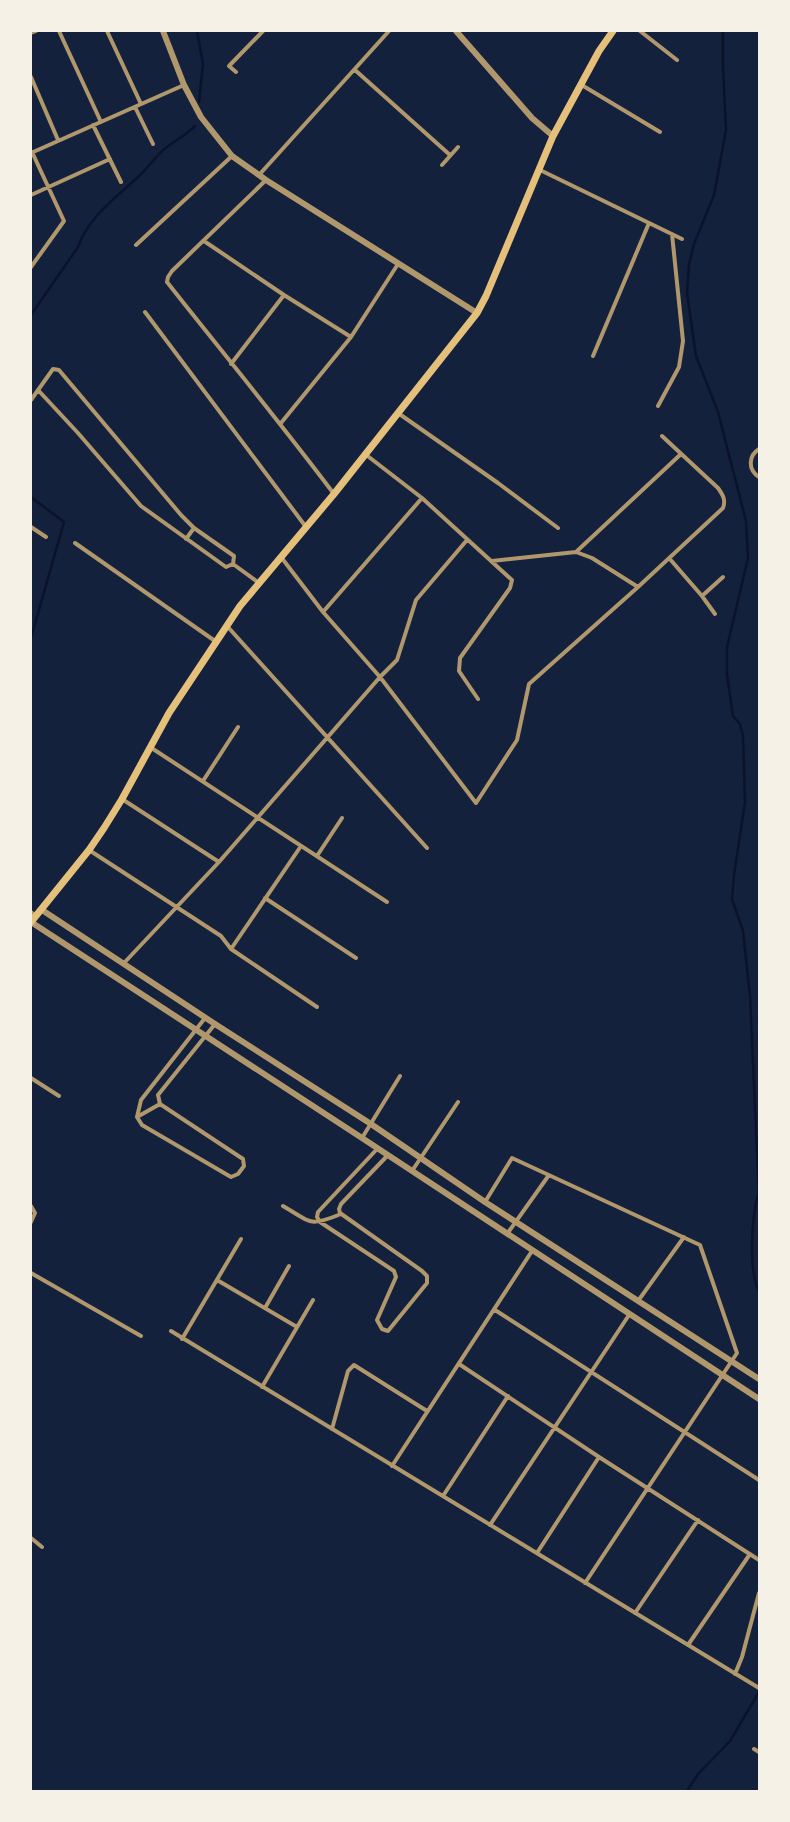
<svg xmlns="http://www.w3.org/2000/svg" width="790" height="1822" viewBox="0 0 790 1822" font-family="'Open Sans',sans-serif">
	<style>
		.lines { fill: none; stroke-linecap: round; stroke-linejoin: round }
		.stream { stroke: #0b132b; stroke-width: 2.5 }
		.minor { stroke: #b1986c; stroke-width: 4 }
		.tertiary { stroke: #b1986c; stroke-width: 6 }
		.secondary { stroke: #e5c07b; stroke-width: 7 }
	</style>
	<rect width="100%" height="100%" fill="#14213d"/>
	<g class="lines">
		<path class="stream" d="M 197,31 L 203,64 L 199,102
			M 723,31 L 723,67 L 726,130 L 714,195 L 694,244 L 689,265 L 687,293 L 696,356 L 718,412 L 746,521 L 748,558 L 727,647 L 727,675 L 733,716 L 740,724 L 743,736 L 745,802 L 734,875 L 732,899 L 743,931 L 750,996 L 759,1197
			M 31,315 L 78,247 C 88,217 116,198 139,176 C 149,167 157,154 168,146 C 178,139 187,134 195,126
			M 31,497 L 64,522 L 31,638
			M 758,1194 C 752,1216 748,1271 759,1291
			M 687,1791 L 698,1774 L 730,1741 L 759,1692"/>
		<path class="minor" d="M 59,31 L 101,122
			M 107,31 L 141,104
			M 640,31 L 677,60
			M 31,33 L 36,31
			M 355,70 L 450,155
			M 236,72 L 229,66 L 263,31
			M 31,77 L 58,140
			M 580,84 L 660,132
			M 135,107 L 153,144
			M 93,125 L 121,182
			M 31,153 L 184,85
			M 442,165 L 458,147
			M 540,170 L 682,239
			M 259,175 L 389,31
			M 266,180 L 172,271 L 168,277 L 167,282 C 223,353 280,422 334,494
			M 31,195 L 110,159
			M 204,241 L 284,295 L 351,337
			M 136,245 L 232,156
			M 31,267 L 64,221 L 32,152
			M 145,312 L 306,527
			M 593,356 L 649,223
			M 231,364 L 284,295
			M 38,390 L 78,433 L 141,506 L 226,567 L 233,564
			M 31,400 L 53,369 L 59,370 L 181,515 L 194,528 L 234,556 L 233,564 L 259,583
			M 658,406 L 679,367 L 683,341 L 672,234
			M 398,413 L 498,483 L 558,528
			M 281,423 L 351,337 L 398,264
			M 759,449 C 748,456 748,470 759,477
			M 365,454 L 422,498 L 512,580 L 510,588 L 460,658 L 459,671 L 478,699
			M 31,527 L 46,537
			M 186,539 L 194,528
			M 75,543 L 215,641
			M 576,552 L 681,454
			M 281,557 L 323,612 L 380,677 L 476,803 L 517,740 L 529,684 L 638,587 L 723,508 C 726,500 723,495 718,488 L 662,436
			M 669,558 L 702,596 L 715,614
			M 492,561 L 576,552 L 592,558 L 638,587
			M 702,596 L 723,577
			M 323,612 L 422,498
			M 227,626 L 427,848
			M 150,747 L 387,902
			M 203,781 L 238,727
			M 122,799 L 219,862
			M 89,850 L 221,936 L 231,949 L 317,1007
			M 317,856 L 342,818
			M 265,898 L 356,958
			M 31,912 L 36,916
			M 231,949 L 301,846
			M 124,963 L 219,862 L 380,677 L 397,660 L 416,600 L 467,540
			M 205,1018 L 141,1100 L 137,1117 L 142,1125 L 231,1177 L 238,1174 L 244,1166 L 243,1159 L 160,1104 L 158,1095 L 215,1024
			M 31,1078 L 59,1096
			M 137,1117 L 160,1104
			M 362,1138 L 400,1076
			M 378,1148 L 318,1212 L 317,1217 L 320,1222 L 394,1271 L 396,1277 L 377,1320 L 382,1329 L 388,1331 L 427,1283 L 427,1276 L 422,1271 L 340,1213 L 339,1209 L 341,1204 L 388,1155
			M 412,1171 L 458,1102
			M 485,1202 L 512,1158 L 700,1245 L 737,1353 L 585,1583
			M 31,1206 L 35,1213 L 31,1222
			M 283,1206 C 312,1223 309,1227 341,1214
			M 507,1234 L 549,1175
			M 31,1273 L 141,1336
			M 217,1280 L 297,1327
			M 638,1301 L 684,1237
			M 265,1308 L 289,1266
			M 495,1310 L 759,1480
			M 171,1331 L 759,1688
			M 182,1339 L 241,1239
			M 459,1364 L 599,1457 L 759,1560
			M 262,1387 L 313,1300
			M 332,1429 L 348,1371 L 354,1365 L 427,1411
			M 392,1466 L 532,1251
			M 443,1496 L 508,1396
			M 490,1525 L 629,1315
			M 31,1538 L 42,1547
			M 537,1553 L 599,1457
			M 635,1613 L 698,1520
			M 688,1645 L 750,1554
			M 735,1674 L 742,1657 L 759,1593
			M 754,1749 L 759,1752"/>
		<path class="tertiary" d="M 163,31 L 184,85 L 201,117 L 232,156 L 266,180 L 477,313
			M 456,31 L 532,118 L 553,136
			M 42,910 L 215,1024 L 371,1124 L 485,1202 L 759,1379
			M 31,922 L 362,1138 L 759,1399"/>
		<path class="secondary" d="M 31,922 L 89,850 L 104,828 L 122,799 L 169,713 L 240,606 L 334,494 L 477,313 L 486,296 L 553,136 L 599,51 L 613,31"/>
	</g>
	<rect width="790" height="1822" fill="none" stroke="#f6f1e7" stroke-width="64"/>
</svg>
